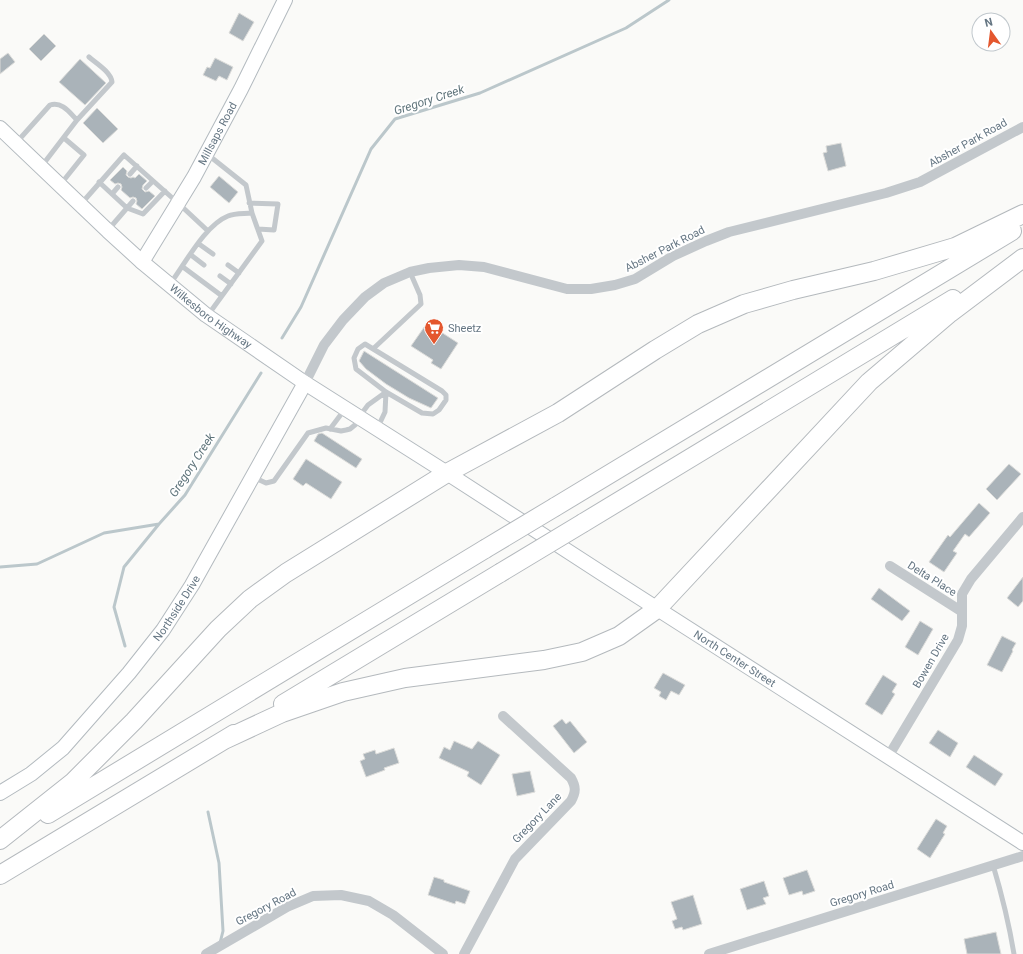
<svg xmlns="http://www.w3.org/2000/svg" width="1023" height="954" viewBox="0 0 1023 954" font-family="Roboto,sans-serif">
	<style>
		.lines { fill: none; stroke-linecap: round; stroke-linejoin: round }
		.stream { stroke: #bbc7cb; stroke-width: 3 }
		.building { fill: #aab3b9; stroke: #dcdcda }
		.secondary-casing { stroke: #b3babf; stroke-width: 16 }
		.highway-casing { stroke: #b4b9bd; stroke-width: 20 }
		.lane { stroke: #c3c8cc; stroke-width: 5 }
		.street { stroke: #c3c8cc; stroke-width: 10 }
		.secondary { stroke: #fff; stroke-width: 14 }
		.highway { stroke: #fff; stroke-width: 18 }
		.highway-bridge-casing { stroke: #b4b9bd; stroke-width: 20; stroke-linecap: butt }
		.highway-bridge { stroke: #fff; stroke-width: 18 }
		.labels { text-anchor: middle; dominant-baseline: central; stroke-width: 4; stroke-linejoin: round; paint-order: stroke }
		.street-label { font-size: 11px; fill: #657683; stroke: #fff }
		.poi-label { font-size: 11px; fill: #657683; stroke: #fff; text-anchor: start }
		.water-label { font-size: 12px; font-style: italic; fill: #60757c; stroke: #fff }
	</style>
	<rect width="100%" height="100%" fill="#fafaf8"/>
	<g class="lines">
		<path class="stream" d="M 282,338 L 301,307 L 371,149 L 395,119 L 480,93 L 626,28 L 669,0
			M 0,567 L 37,564 L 104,533 L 159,524 L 185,495 L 261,373
			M 125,646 L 114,607 L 124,567 L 159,524
			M 208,812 L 219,863 L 223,931 L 220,943"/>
	</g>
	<path class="building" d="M 239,13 L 254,22 L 243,41 L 229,33 Z
		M 44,34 L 56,46 L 41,61 L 29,49 Z
		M 8,53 L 15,62 L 0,74 L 0,59 Z
		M 215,58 L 233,67 L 227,80 L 219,76 L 216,81 L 203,75 L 207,67 L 210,68 Z
		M 80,59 L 106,83 L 85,105 L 59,82 Z
		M 97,108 L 118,129 L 103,143 L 83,123 Z
		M 841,143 L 846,166 L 828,171 L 823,153 L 827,152 L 826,146 Z
		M 123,167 L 127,171 L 126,175 L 128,177 L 131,178 L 133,177 L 135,178 L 139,174 L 147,181 L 143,185 L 142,189 L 145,192 L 149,191 L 155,196 L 142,209 L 136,204 L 137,201 L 136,198 L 133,197 L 130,198 L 121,190 L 122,187 L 121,184 L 118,183 L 115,184 L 110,180 Z
		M 219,176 L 238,192 L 229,203 L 210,187 Z
		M 427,323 L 458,343 L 441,369 L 431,363 L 433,360 L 411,346 Z
		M 364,351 L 438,398 L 431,408 L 409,398 L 386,384 L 366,369 L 359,361 Z
		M 322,433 L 362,459 L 356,468 L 314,441 L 318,434 Z
		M 306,459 L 342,482 L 331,499 L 306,483 L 303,486 L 293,479 Z
		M 1009,464 L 1021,474 L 997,500 L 986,489 Z
		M 979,503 L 990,513 L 969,537 L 965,534 L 953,551 L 957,553 L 944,572 L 929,562 L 948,535 L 950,537 Z
		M 1023,577 L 1023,601 L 1018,607 L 1007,598 Z
		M 879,588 L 910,611 L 902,621 L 871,599 Z
		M 920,621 L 933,629 L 918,655 L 905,647 Z
		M 1002,636 L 1016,643 L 1012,650 L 1013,651 L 1002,672 L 987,665 Z
		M 663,673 L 685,685 L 679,695 L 671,691 L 666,700 L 659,696 L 661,692 L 654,688 Z
		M 883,675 L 897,684 L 892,692 L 895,694 L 882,715 L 865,704 Z
		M 562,719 L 566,724 L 570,721 L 587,742 L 574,753 L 553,726 Z
		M 938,730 L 958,743 L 950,757 L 929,743 Z
		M 454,741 L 472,749 L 478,741 L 500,755 L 481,785 L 467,776 L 469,772 L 439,758 L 444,747 L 450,750 Z
		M 394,748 L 399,763 L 384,768 L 385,770 L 366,777 L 360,761 L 365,759 L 363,754 L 375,750 L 376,754 Z
		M 974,755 L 1003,774 L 995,786 L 966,767 Z
		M 530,771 L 535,792 L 517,796 L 512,774 Z
		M 936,819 L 947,826 L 943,833 L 945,834 L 930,858 L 917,849 Z
		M 807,870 L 815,891 L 803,895 L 802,891 L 789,895 L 783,878 Z
		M 434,877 L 444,880 L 444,882 L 470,891 L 465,904 L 456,901 L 455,904 L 428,895 Z
		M 764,881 L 769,896 L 763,898 L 766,904 L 747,910 L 740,889 Z
		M 693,895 L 702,924 L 683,930 L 682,927 L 675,929 L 672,921 L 677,919 L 671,902 Z
		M 996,932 L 1001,954 L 967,954 L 964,939 Z"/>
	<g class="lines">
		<g class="secondary-casing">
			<g id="secondary">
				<path id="s1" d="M 0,128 L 108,231 L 142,262 L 206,315 L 305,383 L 447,473 L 603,574 L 1023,843"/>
				<path id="s2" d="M 142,262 L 194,177 L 241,89 L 285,0"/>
				<path id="s3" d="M 0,793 L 31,774 L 63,748 L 129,673 L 163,630 L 192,585 L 305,383"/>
			</g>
		</g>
		<g class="highway-casing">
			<path id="highway" d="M 555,507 L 1012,231
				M 583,523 L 953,299
				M 283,704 L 500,573
				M 224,740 L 282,713 L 343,692 L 405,678 L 544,660 L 582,652 L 619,636 L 657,609 L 869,382 L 950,313 L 1023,258
				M 48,814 L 485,549
				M 0,840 L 73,782 L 134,721 L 218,629 L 250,599 L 286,573 L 447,473 L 558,413 L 655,350 L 698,324 L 744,304 L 793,290 L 874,271 L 955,247 L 1023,214
				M 0,875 L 234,734"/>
		</g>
		<path class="lane" d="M 77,120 L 112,82 C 111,72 96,63 89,57
			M 16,143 L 50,105 C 62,101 70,113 77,120 L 41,167
			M 207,154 L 246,185 L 252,213
			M 130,174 L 137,166
			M 99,182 L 127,208 L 108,230
			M 60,185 L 84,155 L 64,138
			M 146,188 L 153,181
			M 112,194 L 118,187
			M 133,201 L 127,208 L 143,214 L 165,191
			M 249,203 L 278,204 L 274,230 L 258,229
			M 81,204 L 124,155 L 178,203 L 208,231
			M 199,244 L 213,254
			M 191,255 L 204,265
			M 228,265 L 239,273
			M 183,267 L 222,296
			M 220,276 L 231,284
			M 170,284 C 185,264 205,225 228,216 C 235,213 245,214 252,213 L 262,241 L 208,315
			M 365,344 L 442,391 L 446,395 L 446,400 L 439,410 L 433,414 L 422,413 L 386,392 L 356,369 L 354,358 L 358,349 Z
			M 374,348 L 421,304 L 420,295 L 410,272
			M 359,417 L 368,405 L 386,392 L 385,412 L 377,429
			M 330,429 L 345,409
			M 253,477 L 266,483 L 274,481 L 308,433 L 326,428 L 341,431 L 346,430 L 350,429 L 361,420
			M 993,865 C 1002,895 1009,924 1014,954"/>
		<path class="street" d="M 305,383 L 324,345 L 343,320 L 365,297 L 384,283 L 410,272 L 429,268 L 459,265 L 484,267 L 567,289 L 591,289 L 615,285 L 635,279 L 673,256 L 706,241 L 729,232 L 886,193 L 920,182 L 1023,127
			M 890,566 L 961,611
			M 888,757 L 958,640 L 962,626 L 962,594 L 971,579 L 1023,517
			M 206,954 L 287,907 L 313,896 L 341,895 L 369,901 L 393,915 L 443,954
			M 464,954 L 515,859 L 571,801 C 576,792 576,787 571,778 L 503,716
			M 709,954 L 1023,856"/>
		<use href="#secondary" class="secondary"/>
		<use href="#highway" class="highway"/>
		<g class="highway-bridge-casing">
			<path id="highway-bridge" d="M 485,549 L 555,507
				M 500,573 L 583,523"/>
		</g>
		<use href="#highway-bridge" class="highway-bridge"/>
	</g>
	<defs>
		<g id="supermarket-pin" transform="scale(1)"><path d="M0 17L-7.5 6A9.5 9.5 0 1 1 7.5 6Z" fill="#e4572e" stroke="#fff"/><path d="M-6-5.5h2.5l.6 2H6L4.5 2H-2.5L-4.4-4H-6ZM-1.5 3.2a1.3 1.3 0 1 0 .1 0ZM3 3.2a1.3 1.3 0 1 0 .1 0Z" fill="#fff"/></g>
	</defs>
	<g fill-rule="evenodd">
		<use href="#supermarket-pin" x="434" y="328"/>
	</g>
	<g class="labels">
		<g class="street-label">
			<text stroke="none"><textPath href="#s2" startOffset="149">Millsaps Road</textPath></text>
			<text transform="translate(968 143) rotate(-29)">Absher Park Road</text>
			<text transform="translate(665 249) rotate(-27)">Absher Park Road</text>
			<text stroke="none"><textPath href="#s1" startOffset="283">Wilkesboro Highway</textPath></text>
			<text transform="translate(932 579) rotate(32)">Delta Place</text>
			<text stroke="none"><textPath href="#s3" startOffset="258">Northside Drive</textPath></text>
			<text stroke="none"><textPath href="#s1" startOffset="909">North Center Street</textPath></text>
			<text transform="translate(931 661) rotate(-60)">Bowen Drive</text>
			<text transform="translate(537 818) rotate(-46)">Gregory Lane</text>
			<text transform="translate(862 894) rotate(-17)">Gregory Road</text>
			<text transform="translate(266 907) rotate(-28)">Gregory Road</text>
		</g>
		<g class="poi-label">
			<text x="448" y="328">Sheetz</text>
		</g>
		<g class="water-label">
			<text transform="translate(429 100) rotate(-18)">Gregory Creek</text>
			<text transform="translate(192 465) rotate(-57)">Gregory Creek</text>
		</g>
	</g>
	<g transform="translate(991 32) rotate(346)"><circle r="19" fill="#ffffff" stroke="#c1c8cd"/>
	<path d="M0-3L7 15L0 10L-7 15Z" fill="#e4572e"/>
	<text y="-6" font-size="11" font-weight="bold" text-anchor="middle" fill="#657683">N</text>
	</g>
</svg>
